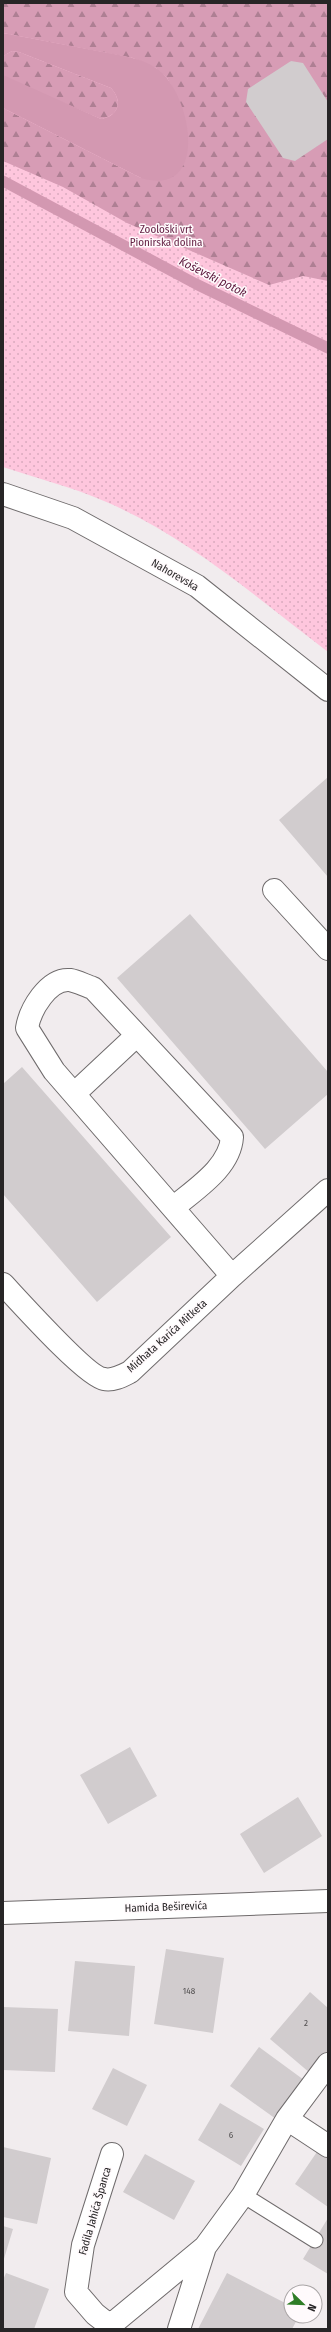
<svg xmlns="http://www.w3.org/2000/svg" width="331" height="2332" viewBox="0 0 331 2332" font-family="'Fira Sans Condensed',sans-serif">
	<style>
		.grass { fill: url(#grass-dots) }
		.forest { fill: url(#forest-firs) }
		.water { fill: #d398b1 }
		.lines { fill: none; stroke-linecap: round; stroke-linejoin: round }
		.stream { stroke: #d398b1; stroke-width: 11 }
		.building { fill: #d1ccce }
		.lane-casing { stroke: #6f6b6c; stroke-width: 17 }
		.street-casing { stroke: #6f6b6c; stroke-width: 24 }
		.secondary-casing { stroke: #6f6b6c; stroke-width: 24 }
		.lane { stroke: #fff; stroke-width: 15 }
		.street { stroke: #fff; stroke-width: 22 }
		.secondary { stroke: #fff; stroke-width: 22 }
		.labels { text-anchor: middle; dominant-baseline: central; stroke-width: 3; stroke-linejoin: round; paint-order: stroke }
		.number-label { font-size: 9px; fill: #524f50 }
		.park-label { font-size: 11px; fill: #631e42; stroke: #fffafc }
		.street-label { font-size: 11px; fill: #272526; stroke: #fffafc }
		.water-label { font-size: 12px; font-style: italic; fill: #591439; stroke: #fffafc }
	</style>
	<defs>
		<pattern id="grass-dots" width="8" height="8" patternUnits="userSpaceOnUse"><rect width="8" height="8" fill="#fec6dd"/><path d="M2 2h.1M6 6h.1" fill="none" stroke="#daaabe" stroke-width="1.8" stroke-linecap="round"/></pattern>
		<pattern id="forest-firs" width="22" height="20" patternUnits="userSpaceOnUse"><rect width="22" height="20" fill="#d79cb5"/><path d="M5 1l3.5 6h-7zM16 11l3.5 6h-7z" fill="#ae7f93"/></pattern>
	</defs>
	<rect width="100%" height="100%" fill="#f1ecee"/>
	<path class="grass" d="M 3,3 L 328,3 L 328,652 C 257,598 187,536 104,501 C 72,487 36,478 3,467 Z"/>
	<path class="forest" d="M 3,3 L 328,3 L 328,281 L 303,276 L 269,285 L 127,223 L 63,187 L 3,161 L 3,108 L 141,178 L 176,94 L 167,78 L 156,68 L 133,58 L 3,33 Z
		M 12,51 L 19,52 L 111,88 C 123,101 119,116 101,119 L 8,79 L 3,75 L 3,56 Z"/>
	<path class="water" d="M 3,33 C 35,39 66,45 98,51 C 117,55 140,57 156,68 C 192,92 211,199 141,178 L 3,108 L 3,75 L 101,119 C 119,116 123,101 111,88 L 19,52 L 12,51 L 3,56 Z"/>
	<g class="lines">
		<path class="stream" d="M 3,181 L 196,284 L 328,348"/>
	</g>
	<path class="building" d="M 291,61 L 303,63 L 328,102 L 328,139 L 295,161 L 283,158 L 246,102 L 248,89 Z
		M 328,777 L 328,877 L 279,820 Z
		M 190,914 L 328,1072 L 328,1094 L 265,1149 L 117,978 Z
		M 22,1067 L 171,1237 L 97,1302 L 3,1194 L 3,1084 Z
		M 130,1747 L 157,1796 L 108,1824 L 80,1775 Z
		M 298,1797 L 322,1836 L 264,1873 L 240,1834 Z
		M 166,1949 L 224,1958 L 213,2033 L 154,2024 Z
		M 75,1961 L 135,1966 L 129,2036 L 68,2031 Z
		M 310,1992 L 328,2008 L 328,2052 L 310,2073 L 270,2039 Z
		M 3,2007 L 58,2009 L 55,2072 L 3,2070 Z
		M 259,2047 L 304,2080 L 276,2119 L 230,2086 Z
		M 113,2068 L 147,2085 L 127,2126 L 92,2109 Z
		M 220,2103 L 264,2129 L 241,2166 L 198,2140 Z
		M 321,2146 L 328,2151 L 328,2207 L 295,2184 Z
		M 3,2147 L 51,2158 L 37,2224 L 3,2217 Z
		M 145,2154 L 195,2181 L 174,2220 L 123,2192 Z
		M 328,2218 L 328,2274 L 303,2259 Z
		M 3,2226 L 13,2229 L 3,2262 Z
		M 6,2273 L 49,2289 L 34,2329 L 3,2329 L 3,2280 Z
		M 227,2273 L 291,2306 L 291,2316 L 299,2316 L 292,2329 L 198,2329 Z"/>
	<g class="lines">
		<g class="lane-casing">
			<path id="lane" d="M 243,2195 L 315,2240"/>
		</g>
		<g class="street-casing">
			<path id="street" d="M 274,890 L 328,949
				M 74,1094 L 136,1036
				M 173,1208 C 195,1189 230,1168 232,1137 L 93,988 C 86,986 77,981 70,980 C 48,978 30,1010 27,1028 L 54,1071 L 232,1276
				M 3,1284 C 19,1301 87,1377 104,1379 C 113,1381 122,1376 130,1372 L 232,1276 L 328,1190
				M 3,1913 L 328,1901
				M 287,2119 L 328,2146
				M 109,2325 L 95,2314 L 76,2292 L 83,2245 L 112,2154
				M 106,2329 L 205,2247
				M 179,2329 L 205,2247 L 243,2195 L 287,2119 L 328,2064"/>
		</g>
		<g class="secondary-casing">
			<path id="secondary" d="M 3,494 L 73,518 L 197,586 L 328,690"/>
		</g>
		<use href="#lane" class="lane"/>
		<use href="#street" class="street"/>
		<use href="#secondary" class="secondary"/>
	</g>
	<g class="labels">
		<g class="number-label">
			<text x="189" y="1991">148</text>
			<text x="306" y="2023">2</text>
			<text x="231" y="2135">6</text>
		</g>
		<g class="park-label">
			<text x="166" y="229">Zoološki vrt<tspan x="166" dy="13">Pionirska dolina</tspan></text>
		</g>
		<g class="street-label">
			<text transform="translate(175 575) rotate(30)">Nahorevska</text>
			<text transform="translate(167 1336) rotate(-42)">Midhata Karića Mitketa</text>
			<text transform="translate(166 1907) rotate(-2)">Hamida Beširevića</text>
			<text transform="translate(95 2211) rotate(-74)">Fadila Jahića Španca</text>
		</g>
		<g class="water-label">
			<text transform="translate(213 277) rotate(27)">Koševski potok</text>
		</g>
	</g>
	<rect width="331" height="2332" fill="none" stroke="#272526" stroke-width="8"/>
	<g transform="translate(303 2304) rotate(113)"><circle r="19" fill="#fffafc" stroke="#a9a5a6"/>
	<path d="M0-3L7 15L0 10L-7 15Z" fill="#2e7d26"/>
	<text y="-6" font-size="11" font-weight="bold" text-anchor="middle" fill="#272526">N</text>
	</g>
</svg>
